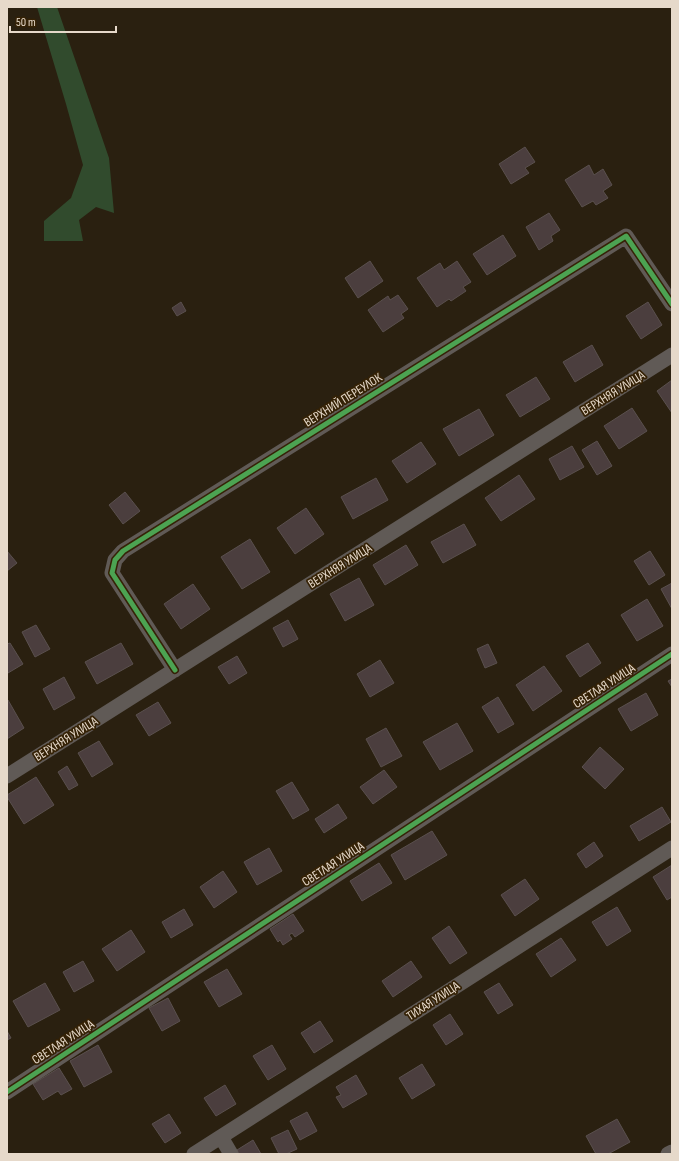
<svg xmlns="http://www.w3.org/2000/svg" width="679" height="1161" viewBox="0 0 679 1161" font-family="'Sofia Sans Condensed',sans-serif">
	<style>
		.green { fill: #314b2d }
		.building { fill: #4b3e3e; stroke: #5a504e }
		.lines { fill: none; stroke-linecap: round; stroke-linejoin: round }
		.minor { stroke: #605a56; stroke-width: 15 }
		.cycleway-casing { stroke: #352206; stroke-width: 8 }
		.cycleway { stroke: #4ca352; stroke-width: 5 }
		.labels { text-anchor: middle; dominant-baseline: central; stroke-width: 3.5; stroke-linejoin: round; paint-order: stroke }
		.street-label { font-size: 13px; fill: #e6d9ca; stroke: #352206 }
	</style>
	<rect width="100%" height="100%" fill="#2a2010"/>
	<path class="green" d="M 37,7 L 57,7 L 109,158 L 114,213 L 96,207 L 79,220 L 83,241 L 44,241 L 44,221 L 71,198 L 83,165 L 66,104 Z"/>
	<path class="building" d="M 525,147 L 535,162 L 525,168 L 529,173 L 511,184 L 499,164 Z
		M 589,165 L 594,175 L 603,169 L 612,185 L 603,191 L 608,198 L 596,205 L 593,201 L 582,207 L 565,180 Z
		M 549,213 L 560,230 L 551,236 L 553,241 L 539,250 L 526,227 Z
		M 503,235 L 516,256 L 487,275 L 473,254 Z
		M 370,261 L 383,281 L 358,298 L 345,278 Z
		M 457,261 L 471,282 L 463,287 L 466,291 L 451,301 L 449,299 L 437,307 L 417,278 L 440,263 L 444,270 Z
		M 398,295 L 408,309 L 401,314 L 404,318 L 383,332 L 368,310 L 388,296 L 390,300 Z
		M 181,302 L 186,311 L 177,316 L 172,308 Z
		M 648,302 L 662,325 L 641,339 L 626,316 Z
		M 592,345 L 603,365 L 575,382 L 563,362 Z
		M 536,377 L 550,399 L 520,417 L 506,395 Z
		M 672,380 L 672,413 L 657,391 Z
		M 632,408 L 647,431 L 619,449 L 604,426 Z
		M 479,409 L 494,435 L 459,456 L 443,429 Z
		M 597,441 L 612,466 L 597,475 L 582,450 Z
		M 421,442 L 436,464 L 407,483 L 392,461 Z
		M 572,446 L 584,467 L 560,480 L 549,459 Z
		M 519,475 L 535,499 L 501,521 L 485,498 Z
		M 376,478 L 388,500 L 353,519 L 341,497 Z
		M 125,492 L 140,511 L 123,524 L 109,505 Z
		M 306,508 L 324,534 L 295,554 L 277,528 Z
		M 464,524 L 476,545 L 443,563 L 431,542 Z
		M 250,539 L 270,572 L 242,589 L 221,557 Z
		M 406,545 L 418,565 L 385,585 L 373,565 Z
		M 7,551 L 17,563 L 7,571 Z
		M 650,551 L 665,575 L 649,585 L 634,561 Z
		M 359,578 L 374,605 L 345,621 L 330,594 Z
		M 672,583 L 672,609 L 661,589 Z
		M 193,584 L 210,609 L 181,629 L 164,604 Z
		M 647,599 L 663,626 L 637,641 L 621,615 Z
		M 288,620 L 298,639 L 283,647 L 273,628 Z
		M 36,625 L 50,649 L 35,657 L 22,632 Z
		M 10,643 L 23,664 L 8,673 L 7,671 L 7,644 Z
		M 121,643 L 133,664 L 97,684 L 85,662 Z
		M 588,643 L 601,663 L 580,677 L 566,656 Z
		M 488,644 L 497,663 L 485,668 L 477,649 Z
		M 237,656 L 247,673 L 229,684 L 218,667 Z
		M 380,660 L 394,683 L 370,697 L 357,674 Z
		M 544,666 L 562,691 L 533,711 L 516,685 Z
		M 64,677 L 75,698 L 54,710 L 43,689 Z
		M 672,679 L 672,687 L 668,681 Z
		M 646,693 L 658,715 L 631,731 L 618,709 Z
		M 498,697 L 514,724 L 498,733 L 482,707 Z
		M 8,700 L 24,728 L 7,739 L 7,701 Z
		M 158,702 L 171,723 L 149,736 L 136,715 Z
		M 457,723 L 473,751 L 440,770 L 423,742 Z
		M 386,728 L 402,756 L 381,767 L 366,739 Z
		M 99,741 L 113,764 L 92,777 L 78,753 Z
		M 600,747 L 624,769 L 605,789 L 582,767 Z
		M 67,766 L 78,785 L 69,790 L 58,772 Z
		M 384,770 L 397,787 L 373,804 L 360,787 Z
		M 36,777 L 54,805 L 24,824 L 7,797 L 7,795 Z
		M 292,782 L 309,810 L 293,819 L 276,791 Z
		M 338,804 L 347,818 L 324,833 L 315,819 Z
		M 662,807 L 671,822 L 639,841 L 630,826 Z
		M 432,831 L 447,855 L 405,880 L 391,855 Z
		M 594,842 L 603,856 L 586,868 L 577,854 Z
		M 269,848 L 282,871 L 257,885 L 244,862 Z
		M 379,863 L 392,883 L 362,901 L 350,881 Z
		M 672,865 L 672,897 L 667,900 L 653,877 Z
		M 223,871 L 237,892 L 214,908 L 200,887 Z
		M 525,879 L 539,899 L 515,916 L 501,895 Z
		M 617,907 L 631,931 L 607,946 L 592,922 Z
		M 184,909 L 193,925 L 171,938 L 162,922 Z
		M 293,914 L 304,931 L 295,937 L 292,933 L 289,935 L 292,939 L 283,945 L 280,940 L 278,942 L 270,929 Z
		M 449,926 L 467,953 L 450,964 L 432,938 Z
		M 131,930 L 145,952 L 117,971 L 102,949 Z
		M 561,938 L 576,960 L 551,977 L 536,954 Z
		M 83,961 L 94,981 L 74,992 L 63,972 Z
		M 411,961 L 422,977 L 393,997 L 382,981 Z
		M 227,969 L 242,994 L 219,1007 L 204,982 Z
		M 45,983 L 60,1010 L 28,1027 L 13,1001 Z
		M 499,983 L 513,1005 L 498,1014 L 484,992 Z
		M 168,998 L 180,1021 L 162,1031 L 149,1008 Z
		M 450,1014 L 463,1034 L 446,1045 L 433,1025 Z
		M 320,1021 L 333,1041 L 314,1053 L 301,1033 Z
		M 7,1031 L 11,1038 L 7,1040 Z
		M 98,1045 L 112,1072 L 84,1087 L 70,1061 Z
		M 272,1045 L 286,1069 L 268,1080 L 253,1056 Z
		M 422,1064 L 435,1085 L 412,1099 L 399,1078 Z
		M 59,1068 L 72,1089 L 61,1095 L 58,1091 L 43,1100 L 33,1084 Z
		M 356,1075 L 367,1094 L 343,1108 L 336,1097 L 341,1095 L 336,1087 Z
		M 225,1085 L 236,1104 L 216,1116 L 204,1098 Z
		M 307,1112 L 317,1131 L 300,1140 L 290,1121 Z
		M 169,1114 L 181,1133 L 165,1143 L 152,1124 Z
		M 617,1119 L 630,1142 L 608,1154 L 596,1154 L 586,1136 Z
		M 288,1130 L 297,1149 L 286,1154 L 279,1154 L 271,1138 Z
		M 253,1140 L 261,1154 L 239,1154 L 237,1150 Z"/>
	<g class="lines">
		<path class="minor" d="M 175,670 L 112,573 L 115,560 L 123,551 L 626,236 L 672,304
			M 7,776 L 672,355
			M 7,1092 L 672,654
			M 221,1137 L 231,1154
			M 194,1154 L 672,848
			M 668,1154 L 672,1152"/>
		<g class="cycleway-casing">
			<path id="cycleway" d="M 175,670 L 112,573 L 115,560 L 123,551 L 626,236 L 672,304
				M 7,1092 L 672,654"/>
		</g>
		<use href="#cycleway" class="cycleway"/>
	</g>
	<g class="labels">
		<g class="street-label">
			<text transform="translate(613 393) rotate(-32)">ВЕРХНЯЯ УЛИЦА</text>
			<text transform="translate(343 400) rotate(-32)">ВЕРХНИЙ ПЕРЕУЛОК</text>
			<text transform="translate(340 566) rotate(-32)">ВЕРХНЯЯ УЛИЦА</text>
			<text transform="translate(604 686) rotate(-33)">СВЕТЛАЯ УЛИЦА</text>
			<text transform="translate(66 739) rotate(-32)">ВЕРХНЯЯ УЛИЦА</text>
			<text transform="translate(333 864) rotate(-33)">СВЕТЛАЯ УЛИЦА</text>
			<text transform="translate(433 1001) rotate(-33)">ТИХАЯ УЛИЦА</text>
			<text transform="translate(63 1042) rotate(-33)">СВЕТЛАЯ УЛИЦА</text>
		</g>
	</g>
	<rect width="679" height="1161" fill="none" stroke="#e6d9ca" stroke-width="16"/>
	<path d="M10 26v6h106v-6" fill="none" stroke="#e6d9ca" stroke-width="2"/>
	<text x="16" y="26" font-size="12" fill="#e6d9ca" stroke="#352206" stroke-width="3" paint-order="stroke">50 m</text>
</svg>
